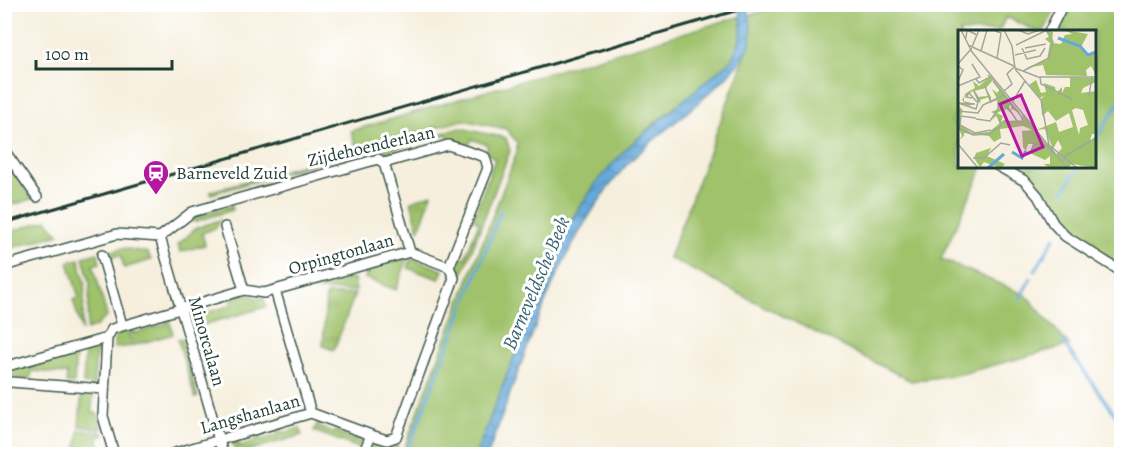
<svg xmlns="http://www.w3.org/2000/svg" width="1126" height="459" viewBox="0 0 1126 459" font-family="Alegreya,serif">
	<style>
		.green { fill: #9fc26b; stroke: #5f8050; stroke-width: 1.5 }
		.park { fill: url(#park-tufts); stroke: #5f8050; stroke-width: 1.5 }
		.water { fill: url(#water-waves); stroke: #427387; stroke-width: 1.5 }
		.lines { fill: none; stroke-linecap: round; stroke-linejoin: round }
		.stream { stroke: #65a9da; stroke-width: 3 }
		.minor-casing { stroke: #3f584d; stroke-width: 12 }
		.minor { stroke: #fff; stroke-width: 9 }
		.rail { stroke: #1f3d34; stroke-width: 3 }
		.labels { text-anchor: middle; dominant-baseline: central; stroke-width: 6; stroke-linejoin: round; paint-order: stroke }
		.street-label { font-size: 18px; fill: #1f3d34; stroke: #fff }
		.poi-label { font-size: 18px; fill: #1f3d34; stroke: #fff; text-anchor: start }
		.water-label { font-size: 20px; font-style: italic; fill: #38636e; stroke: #fff }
		.inset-river { fill: none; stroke: #65a9da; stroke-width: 3 }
		.inset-road { fill: none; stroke: #a0a899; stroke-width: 1.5 }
		.view { fill: #b5179e; fill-opacity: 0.15; stroke: #b5179e; stroke-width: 3 }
		.inset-edge { fill: none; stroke: #1f3d34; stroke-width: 3 }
	</style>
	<defs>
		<pattern id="park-tufts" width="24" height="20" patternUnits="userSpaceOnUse" patternTransform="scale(1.5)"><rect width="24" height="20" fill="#9fc26b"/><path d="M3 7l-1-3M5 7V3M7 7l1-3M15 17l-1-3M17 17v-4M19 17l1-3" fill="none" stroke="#819f59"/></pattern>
		<pattern id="water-waves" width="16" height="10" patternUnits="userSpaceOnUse" patternTransform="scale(1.5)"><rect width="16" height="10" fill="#65a9da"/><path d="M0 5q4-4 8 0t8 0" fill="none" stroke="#538bb2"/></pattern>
	</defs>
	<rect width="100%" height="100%" fill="#fff"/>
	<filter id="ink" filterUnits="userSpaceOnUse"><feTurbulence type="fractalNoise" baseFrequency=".0167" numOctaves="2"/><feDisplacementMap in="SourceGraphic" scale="12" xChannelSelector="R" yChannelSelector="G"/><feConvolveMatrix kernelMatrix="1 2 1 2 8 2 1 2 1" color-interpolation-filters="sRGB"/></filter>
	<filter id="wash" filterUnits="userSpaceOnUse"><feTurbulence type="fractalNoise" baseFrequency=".008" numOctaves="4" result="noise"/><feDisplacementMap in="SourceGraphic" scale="24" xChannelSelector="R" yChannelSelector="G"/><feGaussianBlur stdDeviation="1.35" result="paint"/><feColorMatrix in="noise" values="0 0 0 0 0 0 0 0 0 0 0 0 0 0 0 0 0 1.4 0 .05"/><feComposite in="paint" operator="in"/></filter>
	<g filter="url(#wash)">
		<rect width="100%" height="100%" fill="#f6efdd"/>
		<path class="green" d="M 792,4 L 1058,5 L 1044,31 L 1036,31 L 1006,17 L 999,31 L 960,32 L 959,106 L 952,122 L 959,125 L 960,166 L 983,167 L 941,259 L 1026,295 L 1069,345 L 961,374 L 911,381 L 669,258 L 747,51 L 751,40 L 749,15 Z
			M 1067,5 L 1121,5 L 1121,267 L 1066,228 L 1037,185 L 1008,167 L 1094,166 L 1094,32 L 1053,31 Z
			M 741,16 C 742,31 741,48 731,60 C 712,84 681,100 657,121 C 618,154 587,192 561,236 L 476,454 L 402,454 L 517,152 L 517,142 L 506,129 L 463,120 L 357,149 L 351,131 Z
			M 460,128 L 506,138 L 510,151 L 399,439 L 461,273 L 457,265 L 460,257 L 465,258 L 479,222 L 473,219 L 495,159 L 486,152 L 488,145 L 472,139 L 469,145 L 450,141 L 447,134 L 392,150 L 391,157 L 382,150 Z
			M 330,157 L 330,159 L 211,194 L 211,191 Z
			M 4,159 L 5,159 L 32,199 L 5,207 Z
			M 332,164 L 333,167 L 214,201 L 213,199 Z
			M 232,205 L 233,210 L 194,222 L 189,218 Z
			M 47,220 L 59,234 L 5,250 L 5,233 Z
			M 220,220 L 216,228 L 202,233 L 205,245 L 180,252 L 178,245 L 196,228 Z
			M 123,248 L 148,253 L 151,260 L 124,268 L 121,255 L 107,258 L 106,253 Z
			M 98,253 L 100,263 L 93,265 L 107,316 L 95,327 L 87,330 L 90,282 L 83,257 Z
			M 408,257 L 396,290 L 365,278 L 370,266 Z
			M 411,258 L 443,270 L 439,279 L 408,268 Z
			M 79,259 L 85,283 L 82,331 L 73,300 L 79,298 L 68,262 Z
			M 336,277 L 338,283 L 354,278 L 356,291 L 313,290 L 312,284 Z
			M 248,294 L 257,298 L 264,297 L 266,307 L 199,326 L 194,309 L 197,308 L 199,315 L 232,305 L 230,298 Z
			M 168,316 L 173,334 L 135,345 L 130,327 L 134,333 L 166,324 L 165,317 Z
			M 128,331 L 133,346 L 114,348 L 115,335 Z
			M 182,338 L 198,397 L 195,398 L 178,340 Z
			M 94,346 L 100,346 L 103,353 L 96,353 L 94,381 L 96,385 L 83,384 L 85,350 Z
			M 76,353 L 74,383 L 66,383 L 67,374 L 32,371 L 30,380 L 10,377 L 11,370 Z
			M 82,390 L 96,390 L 93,394 L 92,412 L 98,414 L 102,429 L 79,426 Z
			M 319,419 L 321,420 L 319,427 L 335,433 L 338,426 L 341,427 L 339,434 L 355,440 L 358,433 L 362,436 L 359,448 L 314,431 Z
			M 281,426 L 283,433 L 300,428 L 302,435 L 237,454 L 232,441 L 237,439 L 239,446 L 256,441 L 254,434 L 259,433 L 261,440 L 278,435 L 276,428 Z
			M 79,430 L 102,432 L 104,435 L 97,438 L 101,451 L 108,449 L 109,454 L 76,454 Z
			M 378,442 L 398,446 L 395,454 L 368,454 L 371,446 Z"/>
		<path class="park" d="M 432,194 L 419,230 L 411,201 Z
			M 355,294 L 334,350 L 323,346 L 326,295 Z"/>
		<path class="water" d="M 738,5 L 748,5 C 749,16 753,29 751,41 C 745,75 651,136 624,168 C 555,249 525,356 488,454 L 476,454 L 561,236 L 598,180 L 627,148 L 731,60 L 741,38 L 741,16 Z"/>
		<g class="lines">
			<path class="stream" d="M 1094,142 L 1122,98
				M 1064,191 L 1079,166
				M 1035,271 L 1055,237
				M 1020,298 L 1031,278
				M 1063,342 L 1122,424
				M 406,454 L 501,211"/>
		</g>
	</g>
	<g filter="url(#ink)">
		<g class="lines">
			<g class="minor-casing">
				<path id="minor" d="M 1049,32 L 1063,4
					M 4,150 L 37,197
					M 384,163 L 410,252
					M 998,166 L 1025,181 L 1038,196 L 1053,223 L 1065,236 L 1122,272
					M 225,227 L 244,290
					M 160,237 L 223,454
					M 102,255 L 122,325
					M 4,266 L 117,234 L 160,237 L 192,212 L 378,159 L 384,163 L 448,145 L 485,157 L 488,168 L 449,267 L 454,278 L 396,437 L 387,440 L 371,435 L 363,454
					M 275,290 L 311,413
					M 4,367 L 107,338
					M 4,371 L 6,380 L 10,382 L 104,389
					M 114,454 L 103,416 L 107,338 L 112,329 L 244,290 L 264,293 L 410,252 L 449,267
					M 172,454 L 311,413 L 371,435"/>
			</g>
			<use href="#minor" class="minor"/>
			<path class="rail" d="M 4,223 L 759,4"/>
		</g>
	</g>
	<defs>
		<g id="station-pin" transform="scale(1.35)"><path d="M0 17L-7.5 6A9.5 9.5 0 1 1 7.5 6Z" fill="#b5179e" stroke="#fff"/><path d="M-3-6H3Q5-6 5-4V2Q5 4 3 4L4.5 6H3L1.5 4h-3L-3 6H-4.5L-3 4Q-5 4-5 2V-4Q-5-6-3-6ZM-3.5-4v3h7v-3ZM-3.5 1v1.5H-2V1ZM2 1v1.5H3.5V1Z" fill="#fff"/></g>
	</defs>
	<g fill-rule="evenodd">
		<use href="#station-pin" x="156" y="173"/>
	</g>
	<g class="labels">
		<g class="street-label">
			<text transform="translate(371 146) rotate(-13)">Zijdehoenderlaan</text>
			<text transform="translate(341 254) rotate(-16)">Orpingtonlaan</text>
			<text transform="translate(207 341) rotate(74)">Minorcalaan</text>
			<text transform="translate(250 414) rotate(-16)">Langshanlaan</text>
		</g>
		<g class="poi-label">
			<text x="176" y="173">Barneveld Zuid</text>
		</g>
		<g class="water-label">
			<text transform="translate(536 283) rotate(-67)">Barneveldsche Beek</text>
		</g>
	</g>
	<g transform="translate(958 30)">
		<rect width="138" height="138" fill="#f6efdd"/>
		<path d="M 88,0 L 95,2 L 94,13 L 103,14 L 107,5 L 114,4 L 107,0 L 130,4 L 123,17 L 130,25 L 138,23 L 138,45 L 133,36 L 128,40 L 129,46 L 88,45 L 85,35 L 68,38 L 89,30 L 92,13 L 87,9 L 92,6 ZM 33,46 L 62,83 L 53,79 L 53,75 L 50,77 L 54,84 L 46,77 L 43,80 L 49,88 L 43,81 L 39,83 L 45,86 L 43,92 L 49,88 L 50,92 L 59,92 L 56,85 L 59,91 L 65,91 L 64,84 L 98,125 L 104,118 L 100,110 L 95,119 L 87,99 L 78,100 L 98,92 L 101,102 L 115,97 L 111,83 L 98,91 L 90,81 L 84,86 L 83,69 L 87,65 L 82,68 L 71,55 L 78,50 L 83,63 L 88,62 L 86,53 L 97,57 L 98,63 L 104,57 L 104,63 L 107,57 L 112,57 L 112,47 L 138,48 L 138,52 L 125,58 L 123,63 L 138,61 L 138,104 L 134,104 L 132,111 L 138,106 L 138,138 L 114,134 L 110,138 L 99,126 L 108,138 L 90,137 L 86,134 L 92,134 L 92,126 L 87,130 L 72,123 L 75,114 L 70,114 L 68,121 L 65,117 L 64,101 L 74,100 L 65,96 L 42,99 L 43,108 L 36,112 L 31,106 L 6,103 L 6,106 L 0,111 L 4,106 L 0,97 L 0,74 L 5,81 L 3,86 L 8,87 L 3,87 L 2,95 L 14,103 L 31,102 L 42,93 L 38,86 L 34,90 L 37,84 L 33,82 L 40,79 L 40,70 L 25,75 L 32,72 L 31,67 L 22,70 L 23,73 L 19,71 L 19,67 L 30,66 L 28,59 L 33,67 L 33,71 L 39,69 L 34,59 L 39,63 L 42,59 L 35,50 L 28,58 L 16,61 L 19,67 L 15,61 L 6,67 L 6,71 L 17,74 L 10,76 L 4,70 L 8,63 L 17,58 L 15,51 L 21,56 ZM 118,78 L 125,80 L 130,95 L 122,98 L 121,105 L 114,80 ZM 33,118 L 29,126 L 47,134 L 43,138 L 26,132 L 22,137 L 16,128 L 18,123 Z" fill="#9fc26b" fill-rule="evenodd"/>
		<path class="inset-river" d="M 100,8 L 122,16 L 130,25 L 138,22M 54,122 L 64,128 L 68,121M 30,138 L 46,124"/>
		<path class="inset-road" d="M 3,0 L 14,22 L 109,138M 46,0 L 54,16 L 57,38 L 80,47 L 138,47M 60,0 L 70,4 L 82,0M 37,1 L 43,3 L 39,28M 8,8 L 9,0 L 19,5M 10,15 L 56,36M 58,15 L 87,1M 64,18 L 69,29 L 82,26 L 87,18M 67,18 L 88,14M 23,21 L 29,0M 57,25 L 78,20M 0,34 L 13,19 L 21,0M 57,39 L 83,70 L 91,115 L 119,138M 65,41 L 91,28 L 95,12 L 88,0M 82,47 L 83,54 L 114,69M 18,49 L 21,53 L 32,47 L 30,45M 0,51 L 5,40 L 0,36M 35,51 L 63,86M 0,56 L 22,47 L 14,34M 27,56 L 33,73M 46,61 L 54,54 L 49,44 L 56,37M 131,66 L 134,47M 14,68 L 8,67 L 11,63 L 19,72M 45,71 L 42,75 L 50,91M 55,71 L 67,51M 17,74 L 0,73 L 18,79 L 21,69 L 16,61 L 20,70M 44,80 L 50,77 L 59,91M 0,81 L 20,83 L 25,75 L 46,65M 18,88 L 3,86 L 2,95 L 17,103 L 33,100M 18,89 L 32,91 L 40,79 L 40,70M 44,92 L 65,91 L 63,86M 0,98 L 15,105 L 31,104 L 43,96 L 41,89M 0,114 L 20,138M 72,123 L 76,114 L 88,115 L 96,124M 105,127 L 138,108M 15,128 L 26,128 L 43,113 L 52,115"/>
		<path class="view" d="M 63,65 L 85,117 L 64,126 L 42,74 Z"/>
		<rect width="138" height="138" class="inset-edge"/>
	</g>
	<rect width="1126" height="459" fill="none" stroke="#fff" stroke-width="24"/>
	<path d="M36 60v9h136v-9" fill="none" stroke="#1f3d34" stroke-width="3"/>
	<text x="45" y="60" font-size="18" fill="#1f3d34" stroke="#ffffff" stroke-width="4.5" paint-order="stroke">100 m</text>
</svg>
